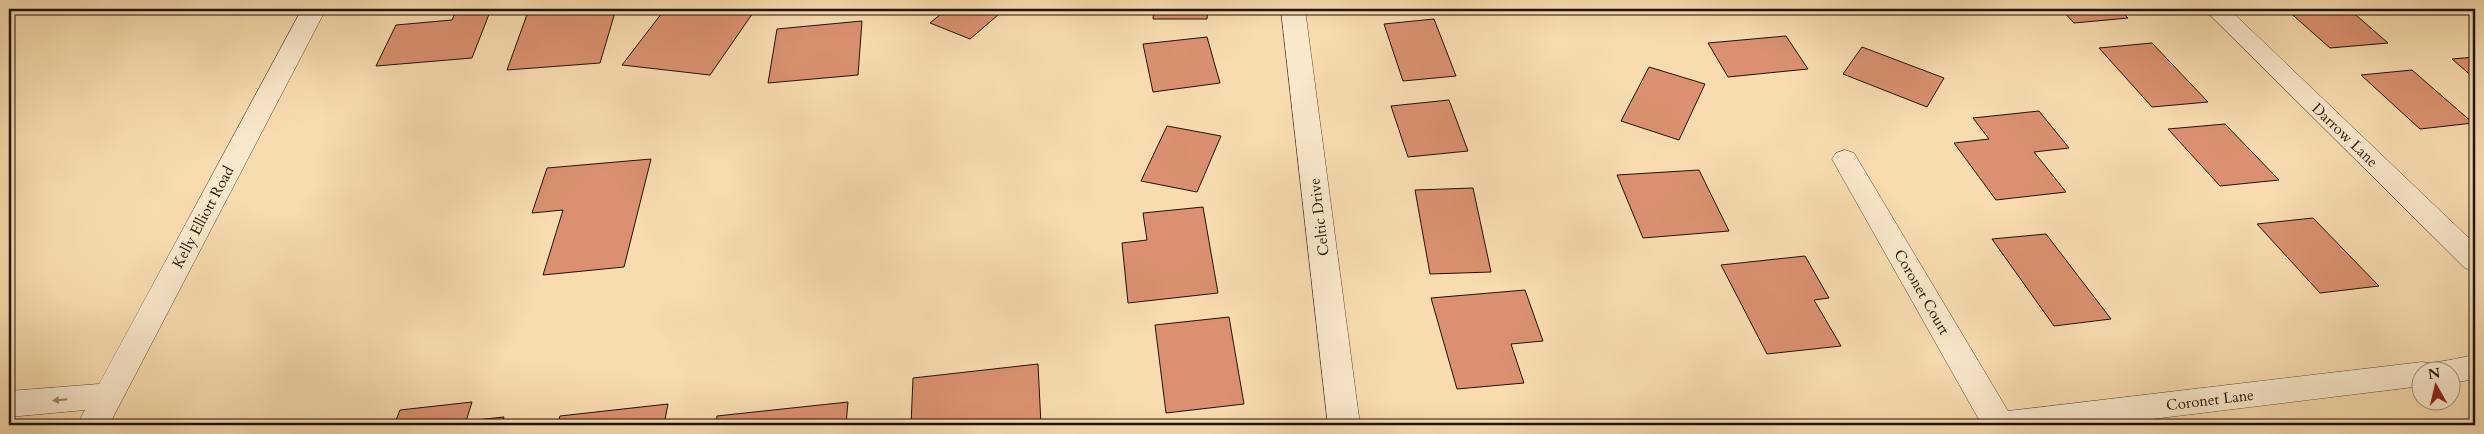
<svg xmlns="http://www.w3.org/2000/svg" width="2484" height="434" viewBox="0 0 2484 434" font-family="Cardo,serif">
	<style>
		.building { fill: #db9171; stroke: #211303 }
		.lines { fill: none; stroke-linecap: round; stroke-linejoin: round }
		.minor-casing { stroke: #57452e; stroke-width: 1 }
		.minor { fill: #fae8cc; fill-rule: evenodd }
		.oneway { fill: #988872 }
		.labels { text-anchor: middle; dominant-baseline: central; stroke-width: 4; stroke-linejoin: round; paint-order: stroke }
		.street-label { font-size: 15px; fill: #211303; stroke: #fae8cc }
	</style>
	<rect width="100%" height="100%" fill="#f8dcb0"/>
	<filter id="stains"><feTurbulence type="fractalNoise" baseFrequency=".004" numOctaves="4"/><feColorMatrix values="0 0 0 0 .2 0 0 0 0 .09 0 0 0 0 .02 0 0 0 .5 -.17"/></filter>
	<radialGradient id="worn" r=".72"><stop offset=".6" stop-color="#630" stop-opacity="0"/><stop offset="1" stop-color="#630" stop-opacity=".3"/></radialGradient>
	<path class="building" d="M 457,9 L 491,9 L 472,58 L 376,66 L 396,25 L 452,20 Z
		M 529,9 L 616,9 L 600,63 L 507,70 Z
		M 665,9 L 741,9 L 755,10 L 710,75 L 622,65 Z
		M 947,9 L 1005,9 L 970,39 L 930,23 Z
		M 1154,9 L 1208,9 L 1207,19 L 1153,19 Z
		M 2061,9 L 2119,9 L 2128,18 L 2074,23 Z
		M 2286,9 L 2349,9 L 2388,43 L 2330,48 Z
		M 1434,19 L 1456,76 L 1403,81 L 1384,24 Z
		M 862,21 L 858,75 L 768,83 L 777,29 Z
		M 1786,36 L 1808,69 L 1728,77 L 1708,43 Z
		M 1207,37 L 1220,83 L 1153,92 L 1143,44 Z
		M 2152,43 L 2208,102 L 2152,107 L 2099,48 Z
		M 1862,47 L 1944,78 L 1927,107 L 1843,74 Z
		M 2475,57 L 2474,78 L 2452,59 Z
		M 1649,67 L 1705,84 L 1679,140 L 1621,121 Z
		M 2412,70 L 2473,123 L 2420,129 L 2361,75 Z
		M 1449,100 L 1468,151 L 1408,157 L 1391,106 Z
		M 2039,111 L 2069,148 L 2034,152 L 2066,192 L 1996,200 L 1954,143 L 1989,139 L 1973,118 Z
		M 2225,124 L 2279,180 L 2220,186 L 2168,129 Z
		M 1167,126 L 1221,136 L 1197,192 L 1141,181 Z
		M 651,159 L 624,267 L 543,275 L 563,210 L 532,213 L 547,168 Z
		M 1699,170 L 1729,231 L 1643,238 L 1617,175 Z
		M 1473,188 L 1491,272 L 1430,274 L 1415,190 Z
		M 1203,207 L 1218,293 L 1128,303 L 1122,243 L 1147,240 L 1143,213 Z
		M 2313,218 L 2379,286 L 2320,293 L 2257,224 Z
		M 2046,234 L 2111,319 L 2054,326 L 1992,239 Z
		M 1805,256 L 1829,298 L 1814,300 L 1841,346 L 1767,354 L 1721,265 Z
		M 1525,290 L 1543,341 L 1511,344 L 1524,383 L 1457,389 L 1431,298 Z
		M 1229,317 L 1244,404 L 1166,413 L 1155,325 Z
		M 1038,364 L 1041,425 L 911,425 L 913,378 Z
		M 472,402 L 466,421 L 504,417 L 502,425 L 394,425 L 400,410 Z
		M 848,402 L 846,425 L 716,425 L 717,416 Z
		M 668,404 L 664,425 L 557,425 L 560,416 Z"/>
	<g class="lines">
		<g class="minor-casing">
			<path id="minor" d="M 302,9 L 326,9 L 109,425 L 77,425 L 85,410 L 9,417 L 9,391 L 99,384 Z
				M 1281,9 L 1305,9 L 1360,425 L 1328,425 Z
				M 2204,9 L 2229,9 L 2475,244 L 2475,271 L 2465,268 Z
				M 1845,150 L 1854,153 L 2008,411 L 2422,362 C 2432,365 2462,357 2475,355 L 2475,379 L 2452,383 L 2452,372 L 2422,372 L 2422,386 L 2103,425 L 1982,425 L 1832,159 L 1836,153 Z"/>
		</g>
		<use href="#minor" class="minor"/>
	</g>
	<defs><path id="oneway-solid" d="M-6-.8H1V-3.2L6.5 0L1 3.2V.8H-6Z" transform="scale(1.25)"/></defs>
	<use class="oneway" href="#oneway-solid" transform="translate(60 400) rotate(175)"/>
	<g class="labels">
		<g class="street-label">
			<text transform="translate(2345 135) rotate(44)">Darrow Lane</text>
			<text transform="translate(203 217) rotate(-62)">Kelly Elliott Road</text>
			<text transform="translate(1319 217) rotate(-97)">Celtic Drive</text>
			<text transform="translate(1922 292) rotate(60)">Coronet Court</text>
			<text transform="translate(2210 400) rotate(-7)">Coronet Lane</text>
		</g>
	</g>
	<rect width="2484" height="434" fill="none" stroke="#f8dcb0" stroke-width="30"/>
	<rect x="10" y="10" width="2464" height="414" fill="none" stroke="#211303" stroke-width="2.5"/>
	<rect x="15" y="15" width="2454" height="404" fill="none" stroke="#211303"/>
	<g transform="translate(2436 386) rotate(352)"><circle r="24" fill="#fae8cc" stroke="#a3937c"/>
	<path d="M0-4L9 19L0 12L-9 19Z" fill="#8f2418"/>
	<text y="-8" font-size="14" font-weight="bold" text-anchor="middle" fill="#211303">N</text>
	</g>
	<rect width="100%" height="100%" filter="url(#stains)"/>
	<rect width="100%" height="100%" fill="url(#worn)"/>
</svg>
